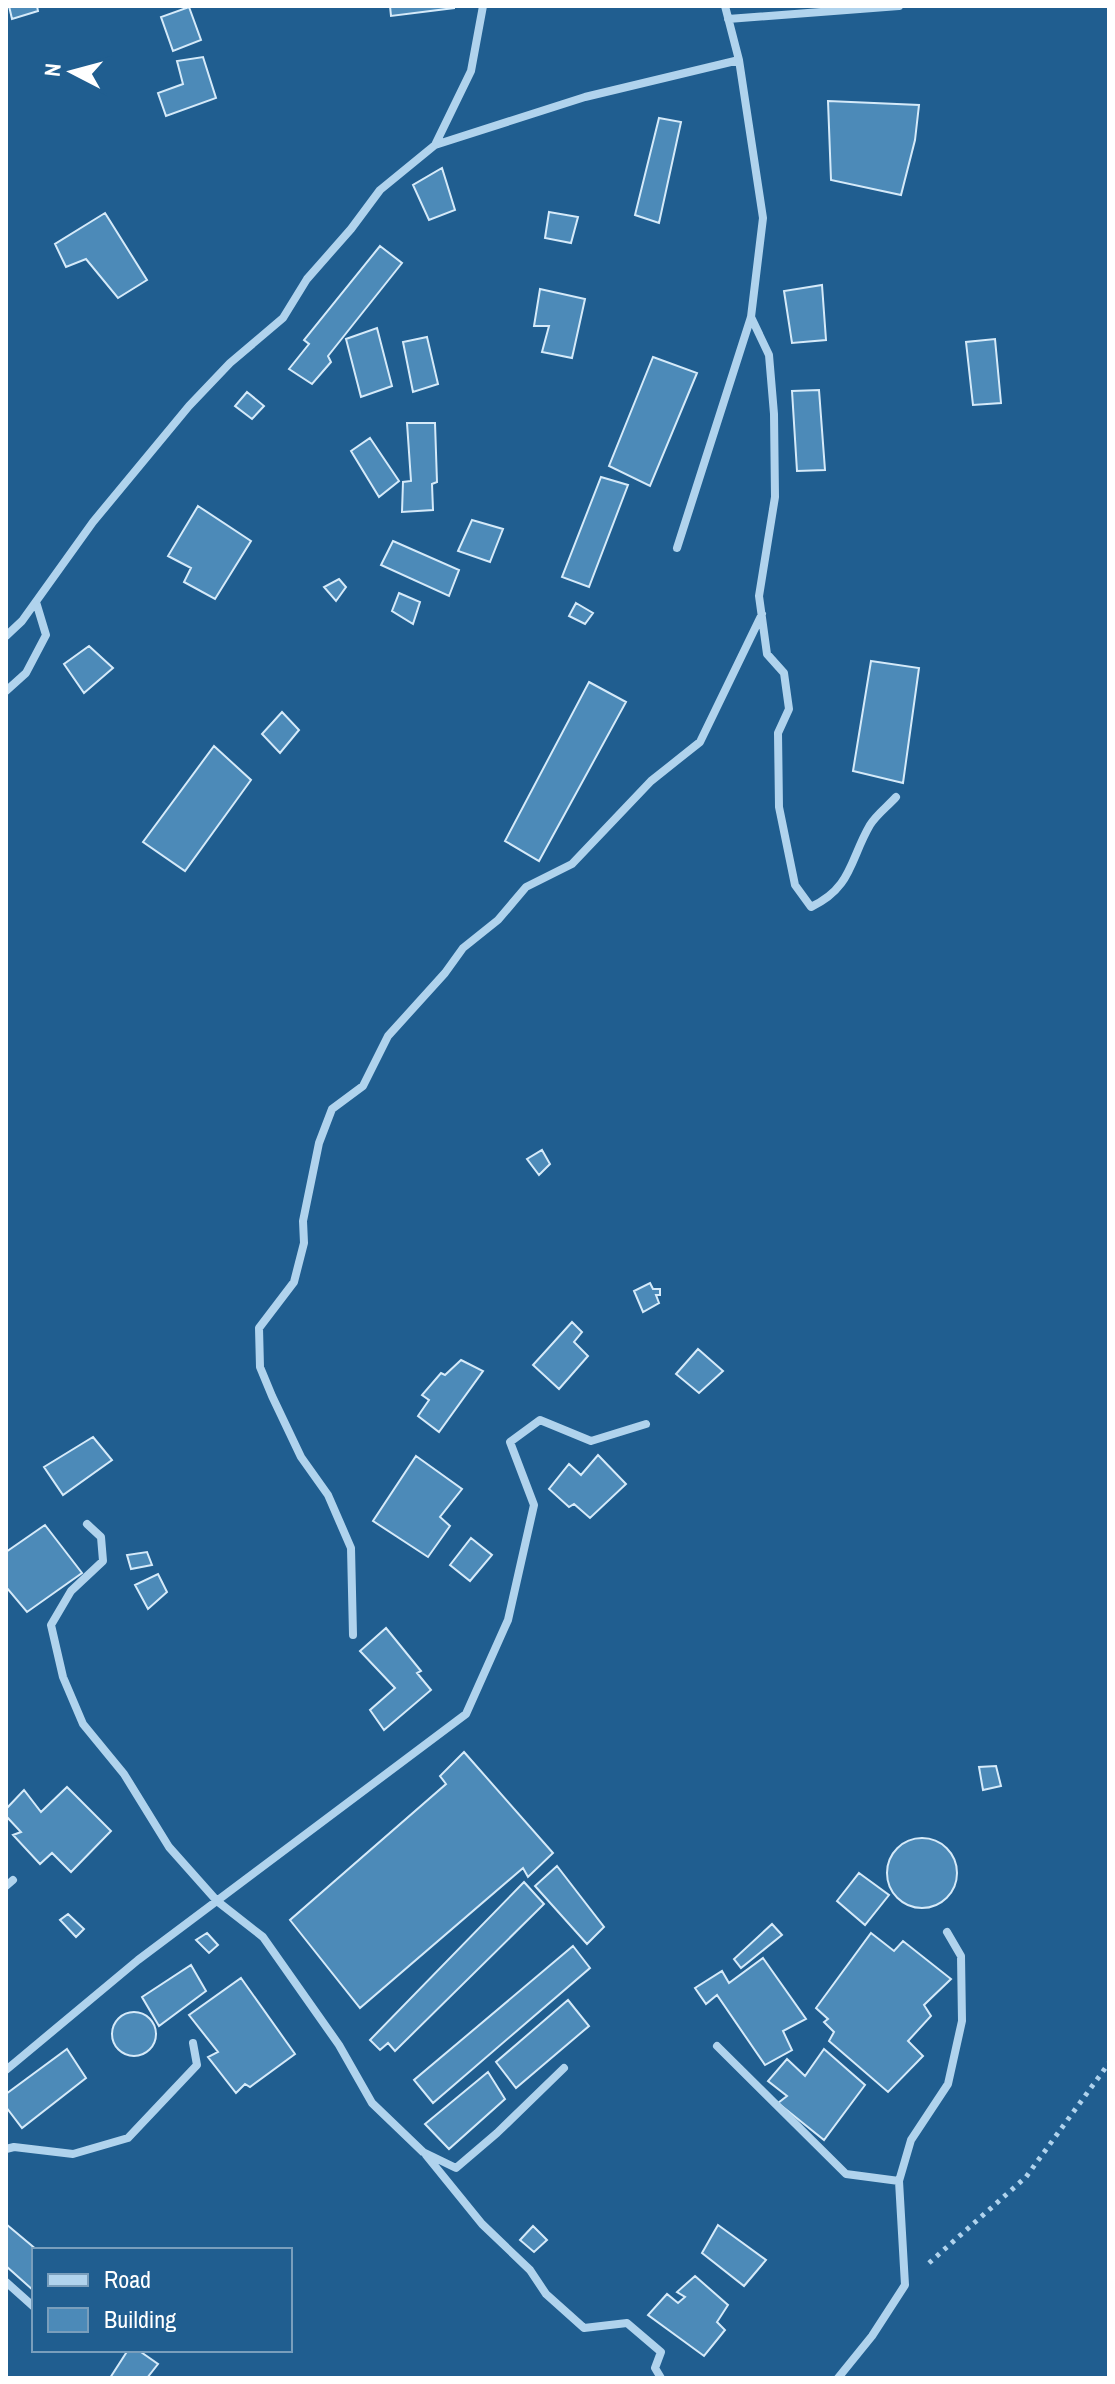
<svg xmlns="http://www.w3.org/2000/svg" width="1115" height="2384" viewBox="0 0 1115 2384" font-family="'Archivo Narrow',sans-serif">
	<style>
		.building { fill: #4c8ab8; stroke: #d5eaf9; stroke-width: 2 }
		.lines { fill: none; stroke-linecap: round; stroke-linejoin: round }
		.path { stroke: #b0d3ed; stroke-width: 5; stroke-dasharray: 4 6; stroke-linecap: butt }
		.minor { stroke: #b0d3ed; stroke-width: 8 }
	</style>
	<rect width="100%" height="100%" fill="#205e90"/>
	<path class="building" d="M 9,6 L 37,6 L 38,11 L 12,19 Z
		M 390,6 L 454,6 L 454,8 L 391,16 Z
		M 189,7 L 201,40 L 173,51 L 161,17 Z
		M 203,57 L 216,98 L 166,116 L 158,93 L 183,84 L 177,61 Z
		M 828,101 L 919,105 L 915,140 L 901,195 L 831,180 Z
		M 659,118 L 681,122 L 659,223 L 635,215 Z
		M 442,168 L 455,210 L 429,220 L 413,185 Z
		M 549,212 L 578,217 L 571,243 L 545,238 Z
		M 105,213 L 147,280 L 118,298 L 86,259 L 66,267 L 55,244 Z
		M 380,246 L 402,263 L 328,356 L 331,362 L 312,384 L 289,369 L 309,344 L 304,340 Z
		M 822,285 L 826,340 L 792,343 L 784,291 Z
		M 540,289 L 585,299 L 572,358 L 542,352 L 549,326 L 534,326 Z
		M 377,328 L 392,386 L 361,397 L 346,339 Z
		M 427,337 L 438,384 L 413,392 L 403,342 Z
		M 995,339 L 1001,403 L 973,405 L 966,342 Z
		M 653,357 L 697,373 L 650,486 L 609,466 Z
		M 819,390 L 825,470 L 797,471 L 792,391 Z
		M 247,392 L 264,406 L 252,419 L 235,406 Z
		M 407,423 L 435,423 L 437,482 L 432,484 L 433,510 L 402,512 L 403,482 L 411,481 Z
		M 370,438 L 399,481 L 379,497 L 351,451 Z
		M 601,477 L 628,485 L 589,587 L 562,577 Z
		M 198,506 L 251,541 L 215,599 L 184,582 L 191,568 L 168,556 Z
		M 472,520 L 503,529 L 490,562 L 458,551 Z
		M 393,541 L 459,570 L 449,596 L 381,565 Z
		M 339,579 L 346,587 L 336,601 L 324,587 Z
		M 399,593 L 420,602 L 413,624 L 392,611 Z
		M 576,603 L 593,613 L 585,624 L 569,616 Z
		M 89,646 L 113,668 L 84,693 L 64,664 Z
		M 871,661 L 919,668 L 903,783 L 853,771 Z
		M 589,682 L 626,702 L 539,861 L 505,841 Z
		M 282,712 L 299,730 L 280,753 L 262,734 Z
		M 214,746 L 251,780 L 185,871 L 143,842 Z
		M 542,1150 L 550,1164 L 539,1175 L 527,1159 Z
		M 650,1283 L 653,1289 L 660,1289 L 660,1295 L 656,1295 L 659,1303 L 643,1312 L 634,1291 Z
		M 572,1322 L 582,1332 L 574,1342 L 588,1356 L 559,1389 L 533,1365 Z
		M 698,1349 L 723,1371 L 699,1393 L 676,1374 Z
		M 461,1360 L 483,1371 L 439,1432 L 418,1416 L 429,1400 L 422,1395 L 441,1373 L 445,1375 Z
		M 93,1437 L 112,1460 L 63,1495 L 44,1467 Z
		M 598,1455 L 626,1484 L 590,1518 L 574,1504 L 569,1507 L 549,1489 L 569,1464 L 581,1475 Z
		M 416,1456 L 462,1489 L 440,1517 L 450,1526 L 428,1557 L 373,1521 Z
		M 45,1525 L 82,1573 L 27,1612 L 6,1587 L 6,1552 Z
		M 471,1538 L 492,1555 L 470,1581 L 450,1565 Z
		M 147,1552 L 152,1565 L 131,1569 L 127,1555 Z
		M 158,1574 L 167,1592 L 148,1609 L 135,1585 Z
		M 386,1628 L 421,1671 L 417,1673 L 431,1690 L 384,1730 L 370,1710 L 395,1688 L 360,1651 Z
		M 464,1752 L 553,1853 L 528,1877 L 523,1868 L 360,2008 L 290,1920 L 446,1784 L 440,1776 Z
		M 996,1766 L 1001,1786 L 983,1790 L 979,1767 Z
		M 67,1787 L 111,1831 L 71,1872 L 52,1853 L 40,1864 L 13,1835 L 21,1832 L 6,1816 L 6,1809 L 24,1790 L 41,1812 Z
		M887 1873a35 35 0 1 1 70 0a35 35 0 1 1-70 0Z
		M 557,1866 L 604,1927 L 587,1944 L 535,1886 Z
		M 859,1873 L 889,1895 L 865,1925 L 837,1901 Z
		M 524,1882 L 544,1904 L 395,2051 L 388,2043 L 380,2050 L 370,2040 Z
		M 68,1914 L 84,1929 L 76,1937 L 60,1920 Z
		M 772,1924 L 782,1935 L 741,1968 L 734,1959 Z
		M 207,1933 L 218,1945 L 209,1953 L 196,1940 Z
		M 871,1933 L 894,1951 L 903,1941 L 951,1979 L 924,2005 L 931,2016 L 908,2041 L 923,2056 L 888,2092 L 829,2041 L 834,2032 L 824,2022 L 828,2019 L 816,2008 Z
		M 573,1946 L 590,1968 L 433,2103 L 414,2080 Z
		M 763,1958 L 806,2019 L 783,2031 L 792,2050 L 765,2065 L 717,1995 L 706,2004 L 695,1988 L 722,1971 L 729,1983 Z
		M 191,1965 L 206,1991 L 159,2026 L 142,1997 Z
		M 241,1978 L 295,2054 L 250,2087 L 245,2084 L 236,2093 L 208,2057 L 218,2052 L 189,2015 Z
		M 568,2000 L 589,2026 L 516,2088 L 496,2062 Z
		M112 2034a22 22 0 1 1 44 0a22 22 0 1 1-44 0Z
		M 67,2049 L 86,2078 L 22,2128 L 6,2107 L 6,2094 Z
		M 824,2049 L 865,2085 L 824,2140 L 778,2103 L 787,2096 L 768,2081 L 787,2059 L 805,2076 Z
		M 488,2072 L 505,2099 L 449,2149 L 425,2124 Z
		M 6,2224 L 37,2250 L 34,2250 L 34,2291 L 6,2266 Z
		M 718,2225 L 766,2260 L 744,2286 L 702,2253 Z
		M 533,2226 L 547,2240 L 534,2252 L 520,2240 Z
		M 695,2276 L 728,2305 L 717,2322 L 725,2330 L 704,2356 L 648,2315 L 667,2294 L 678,2303 L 685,2297 L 677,2292 Z
		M 128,2350 L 138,2350 L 158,2364 L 147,2378 L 110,2378 Z"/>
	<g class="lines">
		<path class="path" d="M 929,2263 L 1026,2177 L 1109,2063"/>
		<path class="minor" d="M 728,19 L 899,6
			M 435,145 L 471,71 L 483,6
			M 751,317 L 769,355 L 774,414 L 775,497 L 759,596 L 767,654 L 784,673 L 789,709 L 778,733 L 779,807 L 795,885 L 811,907 C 852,888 850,859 870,825 C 876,815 888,806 896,797
			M 677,548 L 751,317 L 763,218 L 739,60 L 725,6
			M 6,636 L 22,621 L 93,522 L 189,406 L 230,363 L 283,318 L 307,279 L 351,229 L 380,190 L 435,145 L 585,97 L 739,60
			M 6,691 L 26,673 L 46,635 L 36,602
			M 87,1524 L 101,1537 L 103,1561 L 71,1591 L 51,1625 L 63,1677 L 83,1724 L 124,1774 L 169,1847 L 217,1901 L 263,1937 L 339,2045 L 372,2103 L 423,2152 L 456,2168 L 497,2133 L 564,2068
			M 353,1635 L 351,1548 L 328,1495 L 301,1457 L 272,1396 L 260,1367 L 259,1328 L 294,1282 L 304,1243 L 303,1221 L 319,1143 L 332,1109 L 363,1086 L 388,1036 L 445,973 L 463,948 L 498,920 L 526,887 L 572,864 L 651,781 L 700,742 L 762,614
			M 6,1886 L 13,1880
			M 717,2046 L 846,2174 L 899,2181 L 905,2285 L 872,2336 L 838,2378
			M 6,2070 L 138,1960 L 466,1714 L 508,1620 L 534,1505 L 510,1442 L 540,1420 L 591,1441 L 646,1424
			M 6,2149 L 14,2147 L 73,2154 L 128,2138 L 197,2065 L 193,2043
			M 426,2155 L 482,2224 L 530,2270 L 546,2294 L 584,2328 L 627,2323 L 661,2352 L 655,2368 L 661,2378
			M 899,2181 L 911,2140 L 948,2084 L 962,2021 L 961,1956 L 947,1932
			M 6,2282 L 34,2307"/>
	</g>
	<rect width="1115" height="2384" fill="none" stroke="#ffffff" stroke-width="16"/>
	<rect x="32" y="2248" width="260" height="104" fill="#205e90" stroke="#799ebc" stroke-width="2"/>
	<rect x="48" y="2274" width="40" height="12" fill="#b0d3ed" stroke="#799ebc" stroke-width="2"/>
	<text x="104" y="2288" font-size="24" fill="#ffffff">Road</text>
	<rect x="48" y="2308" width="40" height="24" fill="#4c8ab8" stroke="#799ebc" stroke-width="2"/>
	<text x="104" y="2328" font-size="24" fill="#ffffff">Building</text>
	<g transform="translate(72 72) rotate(276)" stroke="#205e90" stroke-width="6" paint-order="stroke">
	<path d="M0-6L14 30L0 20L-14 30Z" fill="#ffffff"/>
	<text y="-12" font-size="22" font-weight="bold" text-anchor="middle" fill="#ffffff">N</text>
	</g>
</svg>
